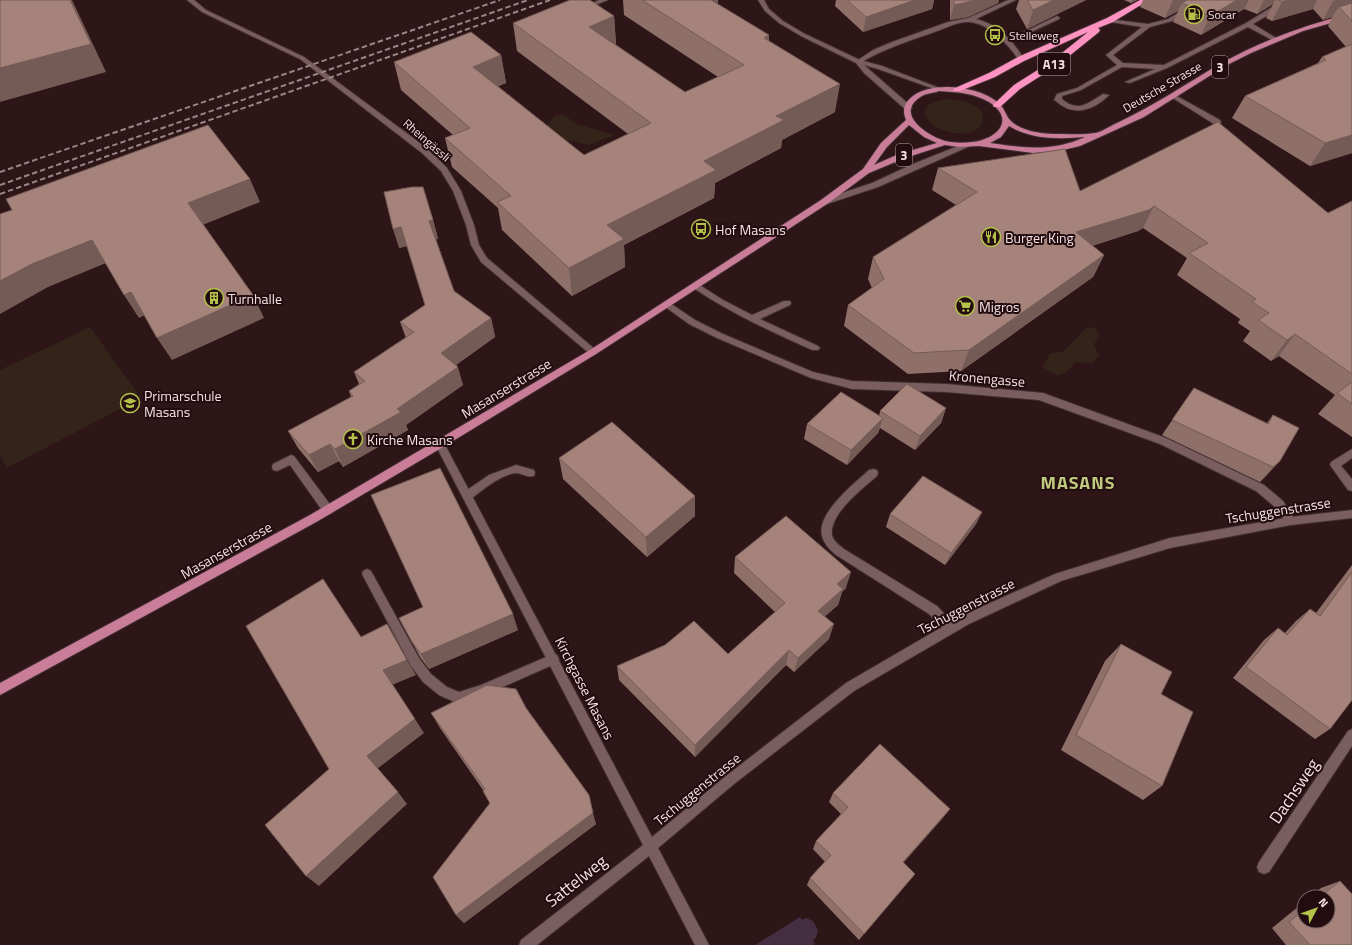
<svg xmlns="http://www.w3.org/2000/svg" width="1352" height="945" viewBox="0 0 1352 945" font-family="'Titillium Web',sans-serif">
	<style>
		.green { fill: #342318 }
		.water { fill: #452e41 }
		.lines { fill: none; stroke-linecap: round; stroke-linejoin: round }
		.service-casing { stroke: #412f31; stroke-width: 2 }
		.minor-casing { stroke: #412f31; stroke-width: 2 }
		.tertiary-casing { stroke: #412f31; stroke-width: 2 }
		.primary-casing { stroke: #412f31; stroke-width: 2 }
		.motorway-casing { stroke: #412f31; stroke-width: 2 }
		.service { fill: #7a5d5f; fill-rule: evenodd }
		.minor { fill: #7a5d5f; fill-rule: evenodd }
		.tertiary { fill: #7a5d5f; fill-rule: evenodd }
		.primary { fill: #c97d99; fill-rule: evenodd }
		.motorway { fill: #fe92c0; fill-rule: evenodd }
		.rail { stroke: #998587; stroke-width: 2; stroke-dasharray: 5.5 3; stroke-linecap: butt }
		.wall { fill: #8e7069 }
		.shaded-wall { fill: #745b55 }
		.building { fill: #a5827a; stroke: #745b55 }
		.labels { text-anchor: middle; dominant-baseline: central; stroke-width: 4; stroke-linejoin: round; paint-order: stroke }
		.far-poi-label { font-size: 12px; fill: #f4e2e3; stroke: #230c0f; text-anchor: start }
		.far-street-label { font-size: 12px; fill: #f4e2e3; stroke: #230c0f }
		.shield { fill: #230c0f; stroke: #b5a2a3; stroke-width: 1 }
		.shield-label { font-size: 13px; font-weight: bold; fill: #f4e2e3 }
		.poi-label { font-size: 14px; fill: #f4e2e3; stroke: #230c0f; text-anchor: start }
		.street-label { font-size: 14px; fill: #f4e2e3; stroke: #230c0f }
		.near-street-label { font-size: 17px; fill: #f4e2e3; stroke: #230c0f }
		.district-label { font-size: 18px; font-weight: bold; letter-spacing: 1px; fill: #beca7d; stroke: #230c0f }
	</style>
	<rect width="100%" height="100%" fill="#2d1518"/>
	<path class="green" d="M 949,99 C 958,100 967,101 975,106 C 990,115 983,130 968,133 C 935,138 900,104 949,99 Z
		M 563,114 L 576,124 L 615,135 L 589,145 L 539,134 L 556,115 Z
		M 90,327 L 141,398 L 7,468 L 0,456 L 0,370 Z
		M 1087,327 L 1095,328 L 1100,336 L 1094,344 L 1099,356 L 1092,363 L 1075,362 L 1068,371 L 1058,376 L 1042,367 L 1051,353 L 1063,352 Z"/>
	<path class="water" d="M 800,917 L 802,920 L 806,918 L 813,921 L 818,930 L 816,938 L 813,940 L 815,944 L 813,945 L 755,945 Z"/>
	<g class="lines">
		<g class="service-casing">
			<path id="service" d="M 187,0 L 194,0 L 206,10 L 304,57 L 428,149 L 447,168 L 461,191 L 474,225 L 479,245 L 487,258 L 596,350 L 598,352 L 596,354 L 590,354 L 481,262 L 471,245 L 466,225 L 453,191 L 441,171 L 422,153 L 300,59 L 202,12 Z
				M 599,0 L 608,0 L 585,9 L 580,8 Z
				M 1197,0 L 1203,0 L 1204,2 L 1172,21 L 1150,27 L 1113,55 L 1123,63 L 1164,65 L 1246,23 L 1280,2 L 1294,0 L 1253,24 L 1278,39 L 1278,41 L 1274,41 L 1248,27 L 1167,68 L 1130,83 L 1125,82 L 1155,69 L 1122,67 L 1081,90 L 1062,96 L 1062,99 C 1078,113 1088,103 1103,94 L 1109,95 C 1093,111 1073,117 1056,101 L 1054,100 L 1057,94 L 1077,88 L 1117,65 L 1106,55 L 1142,27 L 1110,22 L 1107,20 L 1108,19 L 1148,24 L 1168,19 L 1198,1 Z
				M 1057,16 L 1060,18 L 1059,19 L 1010,42 L 1005,41 Z
				M 1173,94 L 1220,120 L 1221,122 L 1220,124 L 1214,124 L 1171,97 L 1169,96 Z
				M 963,144 L 969,144 L 970,146 L 878,187 L 824,205 L 820,202 L 821,200 L 872,183 L 913,164 Z
				M 695,282 L 723,300 L 752,315 L 784,301 L 790,301 L 791,303 L 790,305 L 760,319 L 818,346 L 820,348 L 818,350 L 812,350 C 770,331 730,313 692,287 L 691,285 Z
				M 667,301 L 695,320 L 723,334 L 813,372 L 852,381 L 946,384 L 1043,393 L 1166,438 L 1264,485 L 1283,501 L 1296,521 L 1295,524 L 1291,525 L 1287,524 L 1275,507 L 1256,491 L 1160,444 L 1039,400 L 946,392 L 852,389 L 811,378 L 717,338 L 689,324 L 664,306 L 663,304 L 664,302 Z
				M 1352,449 L 1352,458 L 1341,466 L 1352,479 L 1352,491 L 1348,490 L 1330,465 L 1331,462 Z
				M 291,455 L 294,456 L 332,507 L 333,510 L 332,513 L 328,514 L 324,513 L 290,465 L 277,471 L 273,470 L 272,467 L 273,464 Z
				M 516,465 L 534,470 L 535,473 L 534,476 C 527,478 522,473 515,473 C 499,476 484,489 472,498 L 468,499 L 464,498 L 463,495 L 464,492 L 489,475 Z
				M 873,469 L 877,470 L 878,473 L 877,476 C 863,488 829,514 832,535 C 833,541 839,545 844,549 L 937,606 L 954,624 L 956,628 L 954,632 L 950,633 L 946,632 L 929,614 L 836,555 C 830,550 824,544 822,536 C 816,513 855,483 869,470 Z
				M 367,569 L 371,571 L 419,658 L 431,674 L 447,687 L 459,692 L 481,685 L 553,654 L 557,655 L 559,659 L 557,663 L 487,694 L 459,704 L 439,695 L 423,682 L 411,666 L 362,574 L 363,571 Z
				M 1352,729 L 1352,746 L 1269,872 L 1264,874 L 1259,872 L 1257,867 L 1259,862 L 1348,731 Z"/>
		</g>
		<g class="minor-casing">
			<path id="minor" d="M 1008,0 L 1016,0 L 976,19 C 998,24 1013,41 1024,59 L 1023,60 L 1019,60 C 1008,45 994,28 975,23 C 962,19 949,27 937,31 C 910,41 885,48 860,63 L 855,62 L 873,50 L 892,42 L 948,22 L 968,18 Z
				M 440,440 L 443,441 L 652,837 L 726,776 L 846,683 L 961,616 L 1055,574 L 1170,538 L 1291,517 L 1352,510 L 1352,518 L 1291,525 L 1170,548 L 1061,581 L 969,624 L 854,691 L 734,784 L 658,848 L 709,945 L 695,945 L 649,856 L 537,945 L 519,945 L 521,940 L 643,845 L 435,444 L 437,441 Z"/>
		</g>
		<g class="tertiary-casing">
			<path id="tertiary" d="M 758,0 L 764,0 L 769,9 L 783,21 L 805,34 L 860,60 L 882,66 L 942,89 L 937,90 L 878,69 L 864,65 L 912,107 L 911,109 L 905,109 L 864,73 L 856,63 L 801,36 L 779,23 L 765,11 Z"/>
		</g>
		<g class="primary-casing">
			<path id="primary" d="M 1352,13 L 1352,17 L 1303,31 L 1251,53 L 1227,65 L 1144,117 L 1080,146 L 1063,150 L 1033,153 L 979,146 L 959,147 L 945,145 L 905,158 L 869,173 L 827,204 L 596,354 L 443,447 L 318,521 L 0,695 L 0,683 L 310,515 L 590,350 L 821,200 L 863,169 L 881,143 L 906,120 C 902,110 904,103 913,96 C 932,81 977,86 996,101 C 1005,107 1005,115 1010,120 C 1021,132 1043,134 1059,134 C 1070,134 1084,135 1095,133 C 1102,132 1110,126 1117,123 C 1154,106 1187,83 1222,63 C 1262,40 1307,25 1352,13 ZM 939,91 C 956,92 974,93 989,102 C 1017,120 996,140 972,142 C 963,143 954,143 945,141 C 927,136 893,113 922,96 C 927,93 934,93 939,91 ZM 909,125 L 924,137 L 937,143 L 899,154 L 874,165 L 887,147 ZM 1009,126 C 1032,140 1059,139 1085,137 C 1053,152 1024,148 990,143 L 1001,137 Z"/>
		</g>
		<g class="motorway-casing">
			<path id="motorway" d="M 1140,0 L 1149,0 L 1113,22 L 1098,28 L 1100,30 L 1099,32 L 1058,65 L 1020,89 L 1000,107 L 994,107 L 993,105 L 1014,85 L 1052,61 L 1088,32 L 1024,61 L 995,77 L 960,91 L 954,91 L 953,89 L 989,73 L 1018,57 L 1107,18 Z"/>
		</g>
		<use href="#service" class="service"/>
		<use href="#minor" class="minor"/>
		<use href="#tertiary" class="tertiary"/>
		<use href="#primary" class="primary"/>
		<use href="#motorway" class="motorway"/>
		<path class="rail" d="M 0,172 L 500,0
			M 0,185 L 528,0
			M 0,194 L 550,0"/>
	</g>
	<path class="wall" d="M 623,0 L 718,0 L 718,4 L 769,35 L 769,41 L 835,112 L 782,140 L 781,148 L 715,183 L 714,198 L 624,245 L 625,267 L 572,296 L 502,230 L 498,208 L 452,167 L 445,138 L 453,135 L 401,90 L 394,62 L 501,55 L 506,83 L 498,86 L 584,155 L 628,134 L 517,51 L 513,23 L 614,16 L 616,44 L 615,44 L 685,92 L 718,77 L 624,15 Z
		M 836,0 L 934,0 L 932,9 L 863,32 L 835,6 Z
		M 950,0 L 999,0 L 998,3 L 968,17 L 950,20 Z
		M 1019,0 L 1086,0 L 1027,29 L 1016,9 Z
		M 1124,0 L 1137,0 L 1131,3 Z
		M 1143,0 L 1352,0 L 1352,153 L 1310,166 L 1232,118 L 1245,96 L 1318,63 L 1322,57 L 1346,47 L 1328,26 L 1332,17 L 1323,20 L 1313,9 L 1272,21 L 1266,18 L 1273,4 L 1257,14 L 1244,9 L 1201,35 L 1173,22 L 1178,11 L 1165,18 L 1140,7 Z
		M 938,168 L 1080,191 L 1328,213 L 1352,201 L 1352,437 L 1318,414 L 1335,395 L 1279,356 L 1271,361 L 1243,341 L 1250,331 L 1238,323 L 1240,319 L 1177,275 L 1187,258 L 1143,228 L 1138,231 L 1092,246 L 1104,255 L 1093,277 L 961,371 L 908,374 L 844,326 L 848,305 L 872,288 L 868,279 L 873,257 L 956,205 L 932,190 Z
		M 433,220 L 438,239 L 436,239 L 454,291 L 491,318 L 495,337 L 456,365 L 463,385 L 406,425 L 408,430 L 343,467 L 339,461 L 318,472 L 298,448 L 288,431 L 351,397 L 349,391 L 359,384 L 354,372 L 406,338 L 400,322 L 425,305 L 407,246 L 399,248 Z
		M 1194,388 L 1267,423 L 1273,415 L 1280,461 L 1260,482 L 1162,435 Z
		M 946,408 L 941,423 L 915,450 L 880,428 L 878,433 L 847,465 L 804,439 L 807,424 L 879,416 L 880,411 Z
		M 559,458 L 695,496 L 695,516 L 647,557 L 563,479 Z
		M 982,512 L 976,524 L 945,565 L 886,527 L 890,514 Z
		M 735,557 L 846,588 L 842,592 L 838,605 L 825,616 L 829,639 L 794,672 L 786,665 L 695,757 L 619,680 L 617,666 L 728,654 L 775,612 L 734,573 Z
		M 1352,565 L 1352,700 L 1330,729 L 1315,739 L 1233,678 L 1264,640 L 1278,628 L 1285,633 L 1296,621 L 1310,609 L 1316,613 Z
		M 399,618 L 518,630 L 429,669 L 420,657 Z
		M 1121,644 L 1161,694 L 1162,786 L 1143,800 L 1061,750 L 1105,661 Z
		M 526,708 L 596,824 L 464,923 L 456,915 L 490,804 L 483,791 L 483,790 L 440,728 L 431,713 Z
		M 833,793 L 950,809 L 904,862 L 864,934 L 859,940 L 807,885 L 810,878 L 825,862 L 813,849 L 816,841 L 841,814 L 829,802 Z
		M 1340,881 L 1352,945 L 1286,945 L 1272,928 L 1304,902 L 1304,921 L 1328,897 L 1310,897 L 1321,888 Z"/>
	<path class="shaded-wall" d="M 70,0 L 72,0 L 106,72 L 0,102 L 0,68 Z
		M 696,0 L 718,0 L 718,9 Z
		M 915,0 L 934,0 L 932,9 L 863,32 L 866,17 Z
		M 974,0 L 999,0 L 998,3 L 968,17 L 950,20 L 954,5 Z
		M 1054,0 L 1086,0 L 1027,29 L 1033,10 Z
		M 1132,0 L 1137,0 L 1131,3 Z
		M 1173,0 L 1196,0 L 1182,3 L 1178,11 L 1165,18 Z
		M 1237,0 L 1249,0 L 1244,9 L 1201,35 L 1210,16 Z
		M 1264,0 L 1275,0 L 1273,4 L 1257,14 Z
		M 1288,0 L 1317,0 L 1313,9 L 1272,21 L 1282,2 Z
		M 1337,0 L 1352,0 L 1352,12 L 1339,7 L 1332,17 L 1323,20 L 1333,1 Z
		M 614,16 L 616,44 L 591,55 L 589,27 Z
		M 769,35 L 767,63 L 764,38 Z
		M 501,55 L 506,83 L 478,95 L 473,67 Z
		M 840,84 L 835,112 L 782,140 L 781,148 L 715,183 L 714,198 L 624,245 L 625,267 L 572,296 L 569,268 L 607,225 L 704,161 L 776,116 Z
		M 1352,133 L 1352,153 L 1310,166 L 1325,143 Z
		M 250,179 L 260,202 L 200,226 L 188,203 Z
		M 1154,206 L 1143,228 L 1138,231 L 1066,254 L 1076,232 Z
		M 433,220 L 438,239 L 434,240 L 429,221 Z
		M 401,227 L 407,246 L 399,248 L 393,229 Z
		M 92,240 L 106,263 L 48,287 L 0,314 L 0,281 L 32,264 Z
		M 1104,255 L 1093,277 L 961,371 L 969,350 Z
		M 131,292 L 145,315 L 139,318 L 124,295 Z
		M 253,295 L 264,318 L 172,360 L 157,338 Z
		M 491,318 L 495,337 L 446,372 L 441,353 Z
		M 1295,334 L 1279,356 L 1271,361 L 1287,340 Z
		M 458,367 L 463,385 L 406,425 L 408,430 L 343,467 L 335,449 L 397,409 Z
		M 946,408 L 941,423 L 915,450 L 920,436 Z
		M 883,418 L 878,433 L 847,465 L 851,450 Z
		M 330,444 L 339,461 L 318,472 L 309,455 Z
		M 1280,461 L 1267,475 L 1260,482 L 1273,467 Z
		M 695,496 L 695,516 L 647,557 L 646,537 Z
		M 982,512 L 976,524 L 945,565 L 951,553 Z
		M 851,572 L 846,588 L 842,592 L 838,605 L 814,626 L 818,611 L 837,584 Z
		M 513,614 L 518,630 L 429,669 L 421,654 Z
		M 834,624 L 829,639 L 794,672 L 798,658 Z
		M 789,650 L 786,665 L 695,757 L 695,745 Z
		M 407,660 L 416,675 L 392,685 L 383,670 Z
		M 415,719 L 424,733 L 377,769 L 367,756 Z
		M 398,792 L 407,804 L 319,886 L 306,876 Z
		M 950,809 L 943,818 L 897,870 L 903,862 Z
		M 593,813 L 596,824 L 464,923 L 456,915 Z"/>
	<path class="building" d="M 0,0 L 70,0 L 91,44 L 0,68 Z
		M 570,0 L 590,0 L 614,16 L 589,27 L 685,92 L 744,65 L 642,0 L 711,0 L 769,35 L 764,38 L 840,84 L 776,116 L 784,120 L 704,161 L 716,170 L 607,225 L 624,239 L 569,268 L 497,202 L 511,196 L 445,138 L 470,128 L 394,62 L 471,32 L 501,55 L 473,67 L 584,155 L 651,123 L 513,23 Z
		M 847,0 L 915,0 L 866,17 Z
		M 954,0 L 974,0 L 972,1 L 954,5 Z
		M 1027,0 L 1054,0 L 1033,10 Z
		M 1187,0 L 1237,0 L 1210,16 L 1182,3 Z
		M 1278,0 L 1288,0 L 1282,2 Z
		M 1352,3 L 1352,21 L 1339,7 Z
		M 1352,44 L 1352,135 L 1325,143 L 1245,96 L 1326,60 L 1322,57 Z
		M 1218,122 L 1328,213 L 1352,201 L 1352,374 L 1295,334 L 1287,340 L 1258,320 L 1269,313 L 1252,302 L 1256,299 L 1189,253 L 1208,243 L 1154,206 L 1149,210 L 1076,232 L 1104,255 L 969,350 L 914,353 L 848,305 L 884,279 L 873,257 L 977,192 L 938,168 L 1065,149 L 1080,191 Z
		M 208,125 L 250,179 L 188,203 L 253,295 L 157,338 L 131,292 L 124,295 L 92,240 L 32,264 L 0,281 L 0,214 L 12,210 L 6,199 Z
		M 412,187 L 423,187 L 433,220 L 429,221 L 454,291 L 491,318 L 441,353 L 458,367 L 397,409 L 401,412 L 335,449 L 330,444 L 309,455 L 288,431 L 353,396 L 349,391 L 365,381 L 354,372 L 414,332 L 400,322 L 425,305 L 401,227 L 393,229 L 384,192 Z
		M 1352,382 L 1352,404 L 1337,393 Z
		M 907,384 L 946,408 L 920,436 L 880,411 Z
		M 1194,388 L 1268,424 L 1273,415 L 1299,428 L 1280,461 L 1273,467 L 1172,420 Z
		M 841,392 L 883,418 L 851,450 L 807,424 Z
		M 612,422 L 695,496 L 646,537 L 559,458 Z
		M 440,468 L 513,614 L 421,654 L 412,642 L 399,618 L 423,607 L 371,495 Z
		M 923,476 L 982,512 L 951,553 L 890,514 Z
		M 786,516 L 851,572 L 837,584 L 843,589 L 818,611 L 834,624 L 798,658 L 789,650 L 695,745 L 617,666 L 665,645 L 694,621 L 728,654 L 785,603 L 735,557 Z
		M 1352,572 L 1352,700 L 1330,729 L 1246,667 L 1278,628 L 1287,635 L 1310,609 L 1320,616 Z
		M 323,579 L 361,637 L 387,624 L 407,660 L 383,670 L 415,719 L 367,756 L 398,792 L 306,876 L 265,825 L 329,769 L 246,626 Z
		M 1121,644 L 1172,672 L 1161,694 L 1193,712 L 1162,786 L 1076,735 Z
		M 487,685 L 516,689 L 526,708 L 589,795 L 593,813 L 456,915 L 433,877 L 490,803 L 483,791 L 485,789 L 431,713 Z
		M 880,744 L 950,809 L 903,862 L 915,874 L 864,934 L 810,878 L 831,855 L 816,841 L 848,807 L 833,793 Z
		M 1340,881 L 1352,894 L 1352,945 L 1310,945 L 1289,922 L 1304,910 L 1304,921 L 1328,921 L 1328,897 L 1320,897 Z"/>
	<defs>
		<g id="fuel-ring" transform="scale(1)"><circle r="9.5" fill="#230c0f" stroke="#b4c24a" stroke-width="1.5"/><path d="M-5.5-6h7V0h2V4h1.3V-2.5L3-4.5l.8-.8L6-3V5H2.5V1h-1V6h-7ZM-4.2-4.7v3.2H.2V-4.7Z" fill="#b4c24a"/></g>
		<g id="bus-ring" transform="scale(1)"><circle r="9.5" fill="#230c0f" stroke="#b4c24a" stroke-width="1.5"/><path d="M-5-6H5V4H4V6H2V4H-2V6H-4V4H-5ZM-3.5-4V0h7V-4ZM-3.5 1.2v1.5H-2V1.2ZM2 1.2v1.5H3.5V1.2Z" fill="#b4c24a"/></g>
		<g id="restaurant-ring" transform="scale(1)"><circle r="9.5" fill="#230c0f" stroke="#b4c24a" stroke-width="1.5"/><path d="M-5-6h1v4h1v-4h1v4h1v-4h1v5L-1.5 .5V6h-2V.5L-5-1ZM5-6V6H3V1.5H1.5Q1.5-4 5-6Z" fill="#b4c24a"/></g>
		<g id="building-ring" transform="scale(1)"><circle r="9.5" fill="#230c0f" stroke="#b4c24a" stroke-width="1.5"/><path d="M-4-6H4V6H1V3H-1V6H-4ZM-2.5-4.3h1.7v1.8h-1.7ZM.8-4.3h1.7v1.8H.8ZM-2.5-1h1.7V.8h-1.7ZM.8-1h1.7V.8H.8Z" fill="#b4c24a"/></g>
		<g id="supermarket-ring" transform="scale(1)"><circle r="9.5" fill="#230c0f" stroke="#b4c24a" stroke-width="1.5"/><path d="M-6-5.5h2.5l.6 2H6L4.5 2H-2.5L-4.4-4H-6ZM-1.5 3.2a1.3 1.3 0 1 0 .1 0ZM3 3.2a1.3 1.3 0 1 0 .1 0Z" fill="#b4c24a"/></g>
		<g id="school-ring" transform="scale(1)"><circle r="9.5" fill="#230c0f" stroke="#b4c24a" stroke-width="1.5"/><path d="M0-5L7-2L0 1L-7-2ZM-4 1L0 2.5L4 1V4Q0 6-4 4Z" fill="#b4c24a"/></g>
		<g id="church-ring" transform="scale(1)"><circle r="9.5" fill="#230c0f" stroke="#b4c24a" stroke-width="1.5"/><path d="M-1.2-6h2.4v3.5h3.3v2.4h-3.3V6h-2.4V-.1h-3.3v-2.4h3.3Z" fill="#b4c24a"/></g>
	</defs>
	<g fill-rule="evenodd">
		<use href="#fuel-ring" x="1194" y="14"/>
		<use href="#bus-ring" x="995" y="35"/>
		<use href="#bus-ring" x="701" y="229"/>
		<use href="#restaurant-ring" x="991" y="237"/>
		<use href="#building-ring" x="214" y="298"/>
		<use href="#supermarket-ring" x="965" y="306"/>
		<use href="#school-ring" x="130" y="403"/>
		<use href="#church-ring" x="353" y="439"/>
	</g>
	<g class="labels">
		<g class="far-poi-label">
			<text x="1208" y="14">Socar</text>
			<text x="1009" y="35">Stelleweg</text>
		</g>
		<g class="far-street-label">
			<text transform="translate(1162 87) rotate(-30)">Deutsche Strasse</text>
			<text transform="translate(427 140) rotate(41)">Rheingässli</text>
		</g>
		<g class="shield">
			<rect x="1038" y="53" width="32" height="22" rx="3"/>
			<rect x="1212" y="56" width="16" height="22" rx="3"/>
			<rect x="896" y="144" width="16" height="22" rx="3"/>
		</g>
		<g class="shield-label">
			<text x="1054" y="64">A13</text>
			<text x="1220" y="67">3</text>
			<text x="904" y="155">3</text>
		</g>
		<g class="poi-label">
			<text x="715" y="229">Hof Masans</text>
			<text x="1005" y="237">Burger King</text>
			<text x="228" y="298">Turnhalle</text>
			<text x="979" y="306">Migros</text>
			<text x="144" y="395">Primarschule<tspan x="144" dy="16">Masans</tspan></text>
			<text x="367" y="439">Kirche Masans</text>
		</g>
		<g class="street-label">
			<text transform="translate(987 378) rotate(5)">Kronengasse</text>
			<text transform="translate(506 388) rotate(-31)">Masanserstrasse</text>
			<text transform="translate(1278 510) rotate(-9)">Tschuggenstrasse</text>
			<text transform="translate(226 550) rotate(-29)">Masanserstrasse</text>
			<text transform="translate(966 606) rotate(-27)">Tschuggenstrasse</text>
			<text transform="translate(585 688) rotate(63)">Kirchgasse Masans</text>
			<text transform="translate(697 789) rotate(-39)">Tschuggenstrasse</text>
		</g>
		<g class="near-street-label">
			<text transform="translate(1294 791) rotate(-56)">Dachsweg</text>
			<text transform="translate(576 881) rotate(-38)">Sattelweg</text>
		</g>
		<g class="district-label">
			<text x="1078" y="482">MASANS</text>
		</g>
	</g>
	<g transform="translate(1316 909) rotate(49)"><circle r="19" fill="#230c0f" stroke="#776264"/>
	<path d="M0-3L7 15L0 10L-7 15Z" fill="#b4c24a"/>
	<text y="-6" font-size="11" font-weight="bold" text-anchor="middle" fill="#f4e2e3">N</text>
	</g>
</svg>
